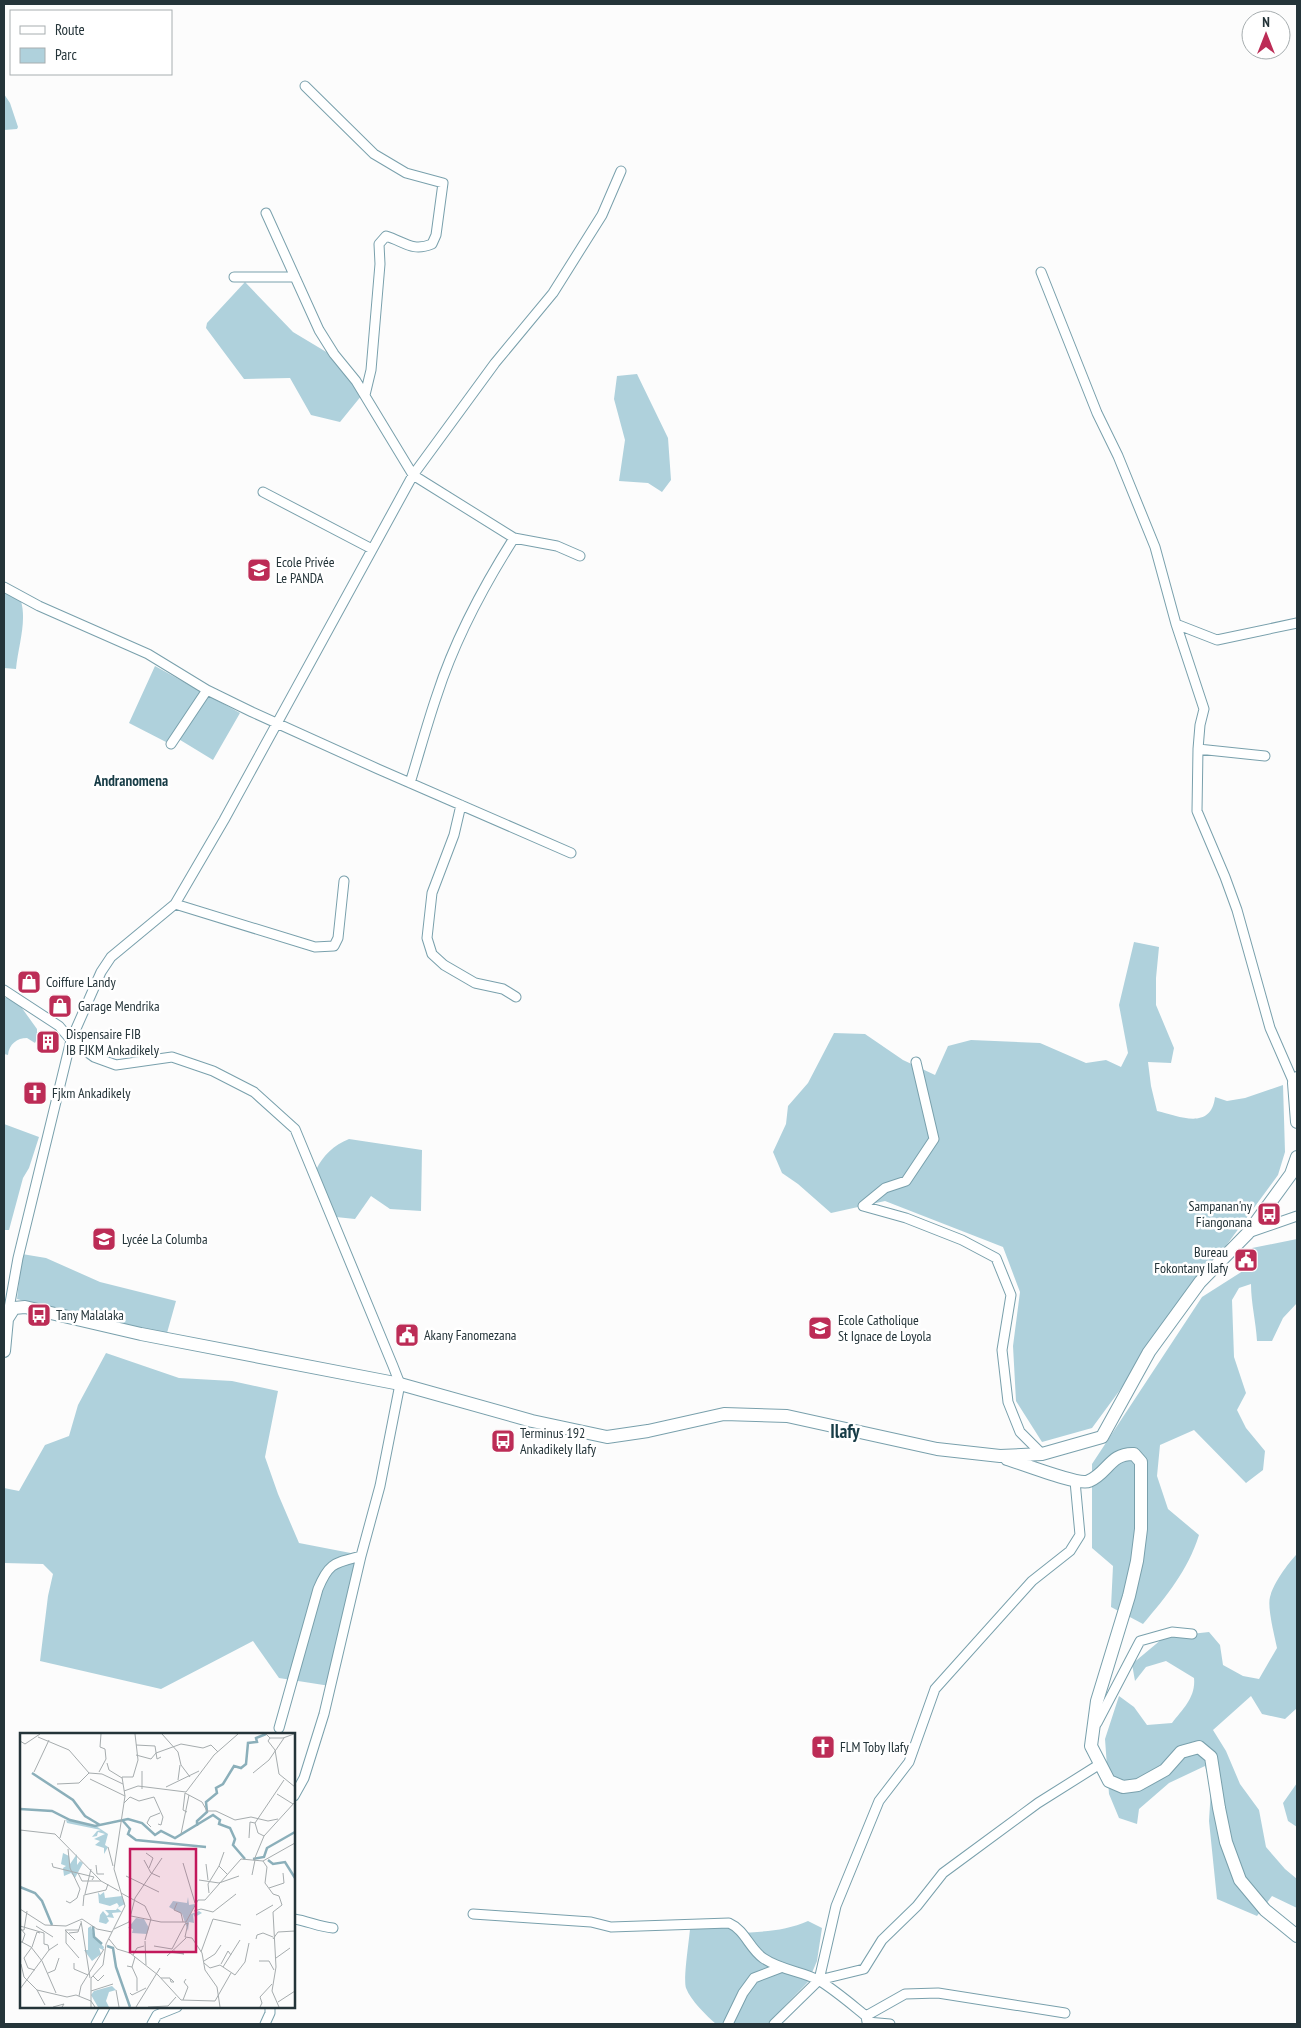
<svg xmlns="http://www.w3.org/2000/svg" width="1301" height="2028" viewBox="0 0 1301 2028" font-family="'PT Sans Narrow',sans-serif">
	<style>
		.green { fill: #afd1dc }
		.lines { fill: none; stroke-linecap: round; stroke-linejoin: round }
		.street-casing { stroke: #79a0ac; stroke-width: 11 }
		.secondary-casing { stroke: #79a0ac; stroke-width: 14 }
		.street { stroke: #fff; stroke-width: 9 }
		.secondary { stroke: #fff; stroke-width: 12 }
		.labels { text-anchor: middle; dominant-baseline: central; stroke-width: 5; stroke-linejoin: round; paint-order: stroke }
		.poi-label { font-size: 14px; fill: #243439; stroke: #fff; text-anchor: start }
		.neighbourhood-label { font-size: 15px; font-weight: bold; fill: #173c46; stroke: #fff }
		.district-label { font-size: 19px; font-weight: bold; fill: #173c46; stroke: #fff }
		.inset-river { fill: none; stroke: #8bafba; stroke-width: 2.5 }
		.inset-road { fill: none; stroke: #a6acae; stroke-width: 1 }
		.view { fill: #c2185b; fill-opacity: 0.15; stroke: #c2185b; stroke-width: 2.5 }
		.inset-edge { fill: none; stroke: #243439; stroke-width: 2.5 }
	</style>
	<rect width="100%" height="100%" fill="#fcfcfc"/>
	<path class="green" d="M 4,94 L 10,103 L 18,127 L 17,129 L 4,130 Z
		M 245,282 L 293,332 L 328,353 L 362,395 L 340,422 L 311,415 L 290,378 L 244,379 L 206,328 L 207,323 Z
		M 637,374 L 668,438 L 671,480 L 662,492 L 648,483 L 619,481 L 625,440 L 614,399 L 617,376 Z
		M 4,591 L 21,601 C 27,622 18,647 16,669 L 4,668 Z
		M 155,666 L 240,713 L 213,760 L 172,735 L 166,742 L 129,723 Z
		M 1134,942 L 1159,947 L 1156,978 L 1156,1005 L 1174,1048 L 1171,1063 L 1148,1062 L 1151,1086 L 1157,1111 C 1179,1116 1211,1131 1215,1097 L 1227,1101 L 1245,1098 L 1283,1085 L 1285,1152 L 1278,1175 L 1092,1428 L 1042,1442 L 1016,1401 L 1013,1346 L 1020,1292 L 1003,1247 L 885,1201 L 831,1213 L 798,1184 L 782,1173 L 773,1152 L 786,1124 L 788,1106 L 808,1083 L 834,1033 L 865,1034 L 903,1060 L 935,1075 L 948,1046 L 971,1040 L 1040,1043 L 1086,1063 L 1106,1060 L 1121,1067 L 1128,1053 L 1119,1005 Z
		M 4,998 L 12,998 L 19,1004 L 37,1029 L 37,1039 L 35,1043 L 27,1038 C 17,1038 9,1044 8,1055 L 4,1054 Z
		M 4,1124 L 39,1137 L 29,1168 L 23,1178 L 9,1230 L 4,1230 Z
		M 349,1139 L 422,1150 L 421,1211 L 390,1209 L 371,1196 L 355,1219 L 336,1217 L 316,1170 C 323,1155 334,1145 349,1139 Z
		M 1297,1239 L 1297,1303 L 1283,1318 L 1272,1341 L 1257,1341 C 1256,1322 1251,1303 1251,1284 L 1239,1288 L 1232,1300 L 1234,1357 L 1246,1393 L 1237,1410 L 1246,1428 L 1265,1451 L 1263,1470 L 1246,1483 L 1194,1430 L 1160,1445 L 1157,1476 L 1168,1509 L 1199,1535 C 1188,1570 1166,1597 1143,1624 L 1111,1607 L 1113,1566 L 1092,1548 L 1092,1464 L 1202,1297 L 1257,1262 L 1252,1248 Z
		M 22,1254 L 46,1258 L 100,1282 L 176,1301 L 167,1333 L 59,1311 L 17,1299 Z
		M 106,1353 L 179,1378 L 232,1381 L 278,1391 L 265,1457 L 278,1494 L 299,1543 L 361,1555 L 330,1686 L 279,1678 L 253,1641 L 161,1689 L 40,1661 L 48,1596 L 53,1574 L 43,1564 L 4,1563 L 4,1488 L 19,1491 L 45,1445 L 69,1436 L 78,1405 Z
		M 1297,1554 L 1297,1608 L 1296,1612 L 1297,1612 L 1297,1708 L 1285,1719 L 1262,1714 L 1251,1696 L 1213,1730 L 1226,1751 L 1240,1784 L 1259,1810 L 1266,1847 L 1285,1869 L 1297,1879 L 1297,1908 L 1272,1896 L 1257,1916 L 1217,1899 L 1209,1821 L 1211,1788 L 1205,1766 L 1169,1783 L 1139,1809 L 1137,1824 L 1119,1818 L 1109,1794 L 1105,1739 L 1119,1696 L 1134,1707 L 1147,1725 L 1172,1723 C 1183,1709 1196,1697 1194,1678 L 1166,1661 L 1146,1667 L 1135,1681 L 1132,1664 L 1162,1639 L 1182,1635 L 1209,1632 L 1220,1645 L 1223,1665 L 1243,1676 L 1259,1679 L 1277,1648 C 1275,1637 1267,1608 1270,1597 C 1273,1584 1288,1563 1297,1554 Z
		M 1297,1783 L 1297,1827 L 1288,1821 L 1283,1803 Z
		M 808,1921 L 822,1928 L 817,1961 L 808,1982 L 773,2018 L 769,2024 L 716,2024 C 706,2015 691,2001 686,1988 C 683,1979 689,1942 690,1929 L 728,1926 L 737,1933 C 761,1932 786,1931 808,1921 Z"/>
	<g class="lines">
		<g class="street-casing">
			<path id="street" d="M 305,86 L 374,154 L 406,173 L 443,183 L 436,235 L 432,244 C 412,252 405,242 386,236 L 379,244 L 380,264 L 371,370 L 365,395
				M 266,213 L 319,330 L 334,354 L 356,381 L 413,475 L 514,538 L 557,546 L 580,556
				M 1041,272 L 1097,413 L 1118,456 L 1155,547 L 1176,624 L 1204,709 L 1200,725 L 1198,749 L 1197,811 L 1225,877 L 1237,910 L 1270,1028 L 1294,1083
				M 234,277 L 295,277
				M 263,492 L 372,549
				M 4,587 L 39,606 L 148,654 L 207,690 L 252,712 L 378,769 L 571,853
				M 1176,624 L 1217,640 L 1297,623
				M 171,744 L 207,690
				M 1198,749 L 1265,756
				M 410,783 C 419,754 427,724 437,695 C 455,639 483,587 514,538
				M 461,805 L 454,835 L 432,893 L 427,938 L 432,954 L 444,965 L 475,983 L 503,989 L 516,997
				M 175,904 L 315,947 L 334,946 L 338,938 L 344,881
				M 4,990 L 59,1026 L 71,1040 L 94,1057 L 116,1065 L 172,1057 L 213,1071 L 254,1092 L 295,1129 L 393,1366 L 400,1384 L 380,1486 L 361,1556 L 324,1714 L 304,1778 L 294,1796
				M 916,1062 L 934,1139 L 906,1181 L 885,1188 L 863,1206 L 906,1218 L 962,1240 L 996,1258 L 1011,1295 L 1002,1350 L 1008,1402 L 1020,1432 L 1042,1454
				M 1248,1233 L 1297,1216
				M 8,1314 L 18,1258 L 71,1040 L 101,972 L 111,957 L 175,904 L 224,820 L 413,475 L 495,363 L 553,293 L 602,215 L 621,171
				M 1097,1723 L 1140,1641 L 1172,1632 L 1192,1634
				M 279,1728 L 318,1589 C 329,1562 335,1563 361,1556
				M 473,1914 L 591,1922 L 611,1927 L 729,1923 C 745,1930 749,1948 763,1958 C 782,1971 803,1971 820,1981 C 836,1991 851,2004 866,2016
				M 294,1919 C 308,1921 319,1927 333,1928
				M 819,1980 L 836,1906 L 879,1801 L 909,1762 L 935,1689 L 1032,1581 L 1070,1551 L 1080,1535 L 1075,1481
				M 96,2024 L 105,2007
				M 152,2024 L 157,2015 L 177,2007
				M 265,2024 L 270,2013 L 270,2007
				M 728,2024 L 743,1993 L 754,1978 L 780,1968
				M 774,2024 L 819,1980 L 864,1969 L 882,1940 L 917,1906 L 943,1873 L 1038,1803 L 1100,1764
				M 890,2024 L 867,2022 L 866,2016 L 905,1994 L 938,1993 L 1065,2013"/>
		</g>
		<g class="secondary-casing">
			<path id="secondary" d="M 1297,1078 L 1294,1083 L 1297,1122
				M 4,1351 L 7,1319 L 14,1308 L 25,1307 L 141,1334 L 400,1384 L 532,1421 L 607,1437 L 648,1431 L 724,1414 L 787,1416 L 937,1449 L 1000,1456 L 1042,1454 L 1102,1437 L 1149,1352 L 1200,1282 L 1248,1233 L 1291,1174 L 1297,1157
				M 1007,1459 C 1021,1463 1079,1486 1089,1481 C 1108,1473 1110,1453 1134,1454 L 1141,1462 L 1141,1529 L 1137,1561 L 1129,1596 L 1097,1701 L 1091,1746 L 1109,1781 L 1123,1787 L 1138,1785 L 1165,1770 L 1181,1752 L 1199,1747 L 1211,1757 L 1219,1808 L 1226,1842 L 1240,1880 L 1265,1910 L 1297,1936"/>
		</g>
		<use href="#street" class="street"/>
		<use href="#secondary" class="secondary"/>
	</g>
	<defs>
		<g id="school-square" transform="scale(1.25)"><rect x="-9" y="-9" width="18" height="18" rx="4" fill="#bc2c56" stroke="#fff"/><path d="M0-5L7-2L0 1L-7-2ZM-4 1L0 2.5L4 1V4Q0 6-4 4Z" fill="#fff"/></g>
		<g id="shop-square" transform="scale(1.25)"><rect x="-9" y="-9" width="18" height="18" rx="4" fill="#bc2c56" stroke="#fff"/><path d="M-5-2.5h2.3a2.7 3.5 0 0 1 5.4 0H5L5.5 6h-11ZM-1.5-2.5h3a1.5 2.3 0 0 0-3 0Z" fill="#fff"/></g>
		<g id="building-square" transform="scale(1.25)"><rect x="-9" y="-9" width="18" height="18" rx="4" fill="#bc2c56" stroke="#fff"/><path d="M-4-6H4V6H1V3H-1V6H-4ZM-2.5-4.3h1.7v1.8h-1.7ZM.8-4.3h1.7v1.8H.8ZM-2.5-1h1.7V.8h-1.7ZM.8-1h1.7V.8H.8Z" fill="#fff"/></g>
		<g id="church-square" transform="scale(1.25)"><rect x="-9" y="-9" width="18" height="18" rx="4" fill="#bc2c56" stroke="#fff"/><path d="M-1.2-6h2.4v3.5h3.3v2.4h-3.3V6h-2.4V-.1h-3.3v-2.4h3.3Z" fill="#fff"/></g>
		<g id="bus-square" transform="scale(1.25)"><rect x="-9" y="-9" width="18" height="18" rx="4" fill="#bc2c56" stroke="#fff"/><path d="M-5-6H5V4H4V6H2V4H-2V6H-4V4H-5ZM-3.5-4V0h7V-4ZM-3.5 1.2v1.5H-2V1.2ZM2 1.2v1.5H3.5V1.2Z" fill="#fff"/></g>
		<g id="civic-square" transform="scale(1.25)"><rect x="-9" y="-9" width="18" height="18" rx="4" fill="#bc2c56" stroke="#fff"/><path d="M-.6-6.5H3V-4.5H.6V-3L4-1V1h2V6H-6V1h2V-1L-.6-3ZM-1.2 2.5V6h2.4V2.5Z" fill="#fff"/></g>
	</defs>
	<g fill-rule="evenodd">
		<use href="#school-square" x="259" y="570"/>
		<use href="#shop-square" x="29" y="982"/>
		<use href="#shop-square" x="60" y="1006"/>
		<use href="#building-square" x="48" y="1042"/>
		<use href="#church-square" x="35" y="1093"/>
		<use href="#bus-square" x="1269" y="1214"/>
		<use href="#school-square" x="104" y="1239"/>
		<use href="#civic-square" x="1246" y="1260"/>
		<use href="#bus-square" x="39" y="1315"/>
		<use href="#school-square" x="820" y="1328"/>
		<use href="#civic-square" x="407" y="1335"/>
		<use href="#bus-square" x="503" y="1441"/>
		<use href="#church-square" x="823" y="1747"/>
	</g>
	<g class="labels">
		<g class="poi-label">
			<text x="276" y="562">Ecole Privée<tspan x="276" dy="16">Le PANDA</tspan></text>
			<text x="46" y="982">Coiffure Landy</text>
			<text x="78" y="1006">Garage Mendrika</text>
			<text x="66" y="1034">Dispensaire FIB<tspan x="66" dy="16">IB FJKM Ankadikely</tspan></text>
			<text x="52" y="1093">Fjkm Ankadikely</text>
			<text x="1252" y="1206" text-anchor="end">Sampanan'ny<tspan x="1252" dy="16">Fiangonana</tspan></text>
			<text x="122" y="1239">Lycée La Columba</text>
			<text x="1228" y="1252" text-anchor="end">Bureau<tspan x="1228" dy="16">Fokontany Ilafy</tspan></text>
			<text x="56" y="1315">Tany Malalaka</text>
			<text x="838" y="1320">Ecole Catholique<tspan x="838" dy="16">St Ignace de Loyola</tspan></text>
			<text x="424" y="1335">Akany Fanomezana</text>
			<text x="520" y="1433">Terminus 192<tspan x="520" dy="16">Ankadikely Ilafy</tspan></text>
			<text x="840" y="1747">FLM Toby Ilafy</text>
		</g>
		<g class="neighbourhood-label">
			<text x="131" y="780">Andranomena</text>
		</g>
		<g class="district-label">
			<text x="845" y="1431">Ilafy</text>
		</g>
	</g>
	<g transform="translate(20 1733)">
		<rect width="275" height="275" fill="#fcfcfc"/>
		<path d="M 46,87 L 76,93 L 88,101 L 85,112 L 88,114 L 84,121 L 84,115 L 75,112 L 80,108 L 74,106 L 85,101 L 78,99 L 77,103 L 72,104 L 77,98 L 81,97 L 47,90 ZM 43,120 L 49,123 L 50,131 L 57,121 L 57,132 L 60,128 L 63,130 L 55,145 L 51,140 L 44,143 L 43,135 L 46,133 L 41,131 ZM 78,159 L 80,162 L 84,159 L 85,165 L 102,163 L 105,171 L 97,175 L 102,179 L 92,180 L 94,185 L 87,184 L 89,188 L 86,191 L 79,189 L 80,182 L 83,178 L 87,183 L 89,181 L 85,177 L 96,177 L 99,173 L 97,170 L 90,173 L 79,170 ZM 168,164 L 169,172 L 175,171 L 171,181 L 179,178 L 182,180 L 175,184 L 173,181 L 174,190 L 169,189 L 168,198 L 162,181 L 149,174 L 153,168 L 167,170 ZM 116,185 L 124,186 L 129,195 L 127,201 L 112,200 L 113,196 L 108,195 ZM 71,193 L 74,204 L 84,214 L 83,217 L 79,215 L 81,221 L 72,228 L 64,217 L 68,217 L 68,195 ZM 92,253 L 96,257 L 89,259 L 86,268 L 89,274 L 78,274 L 71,262 L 74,258 Z" fill="#afd1dc"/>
		<path class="inset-river" d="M 12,40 L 53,67 L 65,83 L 80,92M 0,76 L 32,78 L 50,87 L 75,93 L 108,86 L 122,90 L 135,102 L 141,98 L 155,105 L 193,82 L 200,87 L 199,91 L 210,95 L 215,106 L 213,112 L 225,126M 103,88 L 110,96 L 108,101 L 116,107 L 186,114M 177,93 L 177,88 L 187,79 L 186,69 L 197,60 L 196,55 L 203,51 L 214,33 L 221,35 L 226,31 L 228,10 L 237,9 L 236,5 L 246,1M 233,126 L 244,124 L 247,115 L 275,99M 248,127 L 253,131 L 265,129 L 275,145M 0,154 L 15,160 L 22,168 L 32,192M 73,193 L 74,204 L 82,211M 87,213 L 93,215 L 96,234 L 110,274"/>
		<path class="inset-road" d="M 142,1 L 158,19 L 161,32 L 170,44M 246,1 L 250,5 L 263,5 L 274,1M 18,4 L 49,17 L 69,40 L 82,41 L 103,51M 250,5 L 248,8 L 255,17 L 259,41 L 275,54M 0,8 L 5,11 L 20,1M 116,12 L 135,13 L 137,26 L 141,24M 116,22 L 131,26 L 136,20 L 161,11 L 183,15 L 191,12 L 198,19M 87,30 L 89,37 L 102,45M 14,39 L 29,7M 79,39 L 86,26 L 85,16 L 80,14 L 81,1M 233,40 L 249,27 L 264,5M 70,46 L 105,63M 158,47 L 160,32M 37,51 L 59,50 L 69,40M 146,54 L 179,38M 122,56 L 122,38M 104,58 L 118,53 L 166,59 L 194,22 L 218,1M 257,61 L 273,71M 104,70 L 110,64 L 119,68 L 134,64 L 143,84 L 141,92 L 138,91M 167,79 L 163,77 L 165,60 L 182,69 L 187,78 L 196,78 L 215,87 L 231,84 L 248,88 L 258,86M 131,94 L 127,90 L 130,84 L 140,80M 0,97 L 35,101 L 81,148 L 99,158M 161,101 L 169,62M 244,103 L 238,100 L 235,90 L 264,47M 40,105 L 45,87M 229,105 L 230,89 L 235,90M 88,114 L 93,133M 204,119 L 199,133 L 207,141M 126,120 L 133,125 L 129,135M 124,127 L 131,140 L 140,144M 234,127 L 244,103 L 275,69M 243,128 L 247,134 L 245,150 L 253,161 L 259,163 L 262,172 L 253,179 L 256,234 L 252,258 L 259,274M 32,130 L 33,134 L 74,144 L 72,147M 163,130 L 175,170M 186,131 L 188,147M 76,132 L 77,141 L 84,141M 58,140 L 62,148 L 81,148M 232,142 L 235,127M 106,143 L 139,159M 179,147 L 199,150 L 219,143M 249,155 L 264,150 L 263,140M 101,160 L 125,173 L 131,186 L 125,207M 189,160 L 188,151 L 199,133M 65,161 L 71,136M 46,168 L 50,170 L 57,165 L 60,156 L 50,135 L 48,116M 157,170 L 154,177 L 161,180 L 163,189M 63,173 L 64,162 L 86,157 L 88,151M 0,176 L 25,192 L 46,193 L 62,186 L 77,196 L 92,199M 174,178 L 181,176 L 193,179 L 216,161M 236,182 L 253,172M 111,183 L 141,189 L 166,189 L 178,167 L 185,167 L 221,126 L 243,128 L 275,110M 61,188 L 70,245M 165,191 L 168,190 L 165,204 L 172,205 L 182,220 L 185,237 L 197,254 L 200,274M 0,193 L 24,200 L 24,211 L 28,212 L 29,217M 16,193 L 33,204M 1,196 L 5,201 L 2,210M 94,196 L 109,189 L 115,165 L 142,125M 1,197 L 4,197 L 7,178M 46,198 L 46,210 L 59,225M 49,200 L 58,199 L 61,190M 89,206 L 97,216 L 110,220 L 138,242 L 161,267 L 195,268 L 211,240M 236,206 L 237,202 L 243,200 L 253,204M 253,206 L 258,199 L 275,198M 55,207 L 45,197 L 59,197M 0,208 L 11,214 L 22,228 L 36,260M 125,208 L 126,232M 134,213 L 152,216M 12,214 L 17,199 L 20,200M 12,214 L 4,225 L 8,235 L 15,237M 152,216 L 165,191M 149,219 L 164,221 L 154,218M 181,219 L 193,186 L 221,192M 113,222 L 117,215 L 124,213M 147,223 L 166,205M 256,225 L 270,215M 184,228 L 195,221 L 201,212M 239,228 L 249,228 L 254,237M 54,230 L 54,236 L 68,242M 184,230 L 190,235 L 200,232 L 215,242 L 225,229 L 229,210M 1,231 L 4,244 L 17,257 L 47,264 L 56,262 L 71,268 L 75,274M 201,231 L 208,218 L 211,222M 107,233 L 112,234 L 115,224M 112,234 L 117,245 L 117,258M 203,234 L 220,207M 28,240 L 35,237 L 39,225M 73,243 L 78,248 L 84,242M 141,245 L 150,245 L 151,249 L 154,249 L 151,246M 0,256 L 29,217 L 38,211M 17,257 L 25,272M 96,257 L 99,274M 71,258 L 93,251M 110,260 L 112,262 L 126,255M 59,263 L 61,253 L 84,216M 163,267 L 168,254 L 164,249 L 166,246M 258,269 L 275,258M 33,274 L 44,271 L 42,274M 71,274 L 71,245 L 83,232 L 86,211 L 105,173 L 94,136 L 105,63 L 102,44 L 113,44 L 118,27 L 115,1M 116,274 L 140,235M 128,274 L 148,273 L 156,264M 240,274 L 242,270 L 240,264 L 252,251"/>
		<path class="view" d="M 110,116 L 176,116 L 176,219 L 110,219 Z"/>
		<rect width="275" height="275" class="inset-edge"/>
	</g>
	<rect width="1301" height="2028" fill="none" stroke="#243439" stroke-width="10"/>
	<rect x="10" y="10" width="162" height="65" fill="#ffffff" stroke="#a7aeb0"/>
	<rect x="20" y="26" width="25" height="8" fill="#ffffff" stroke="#a7aeb0"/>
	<text x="55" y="35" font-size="15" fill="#243439">Route</text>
	<rect x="20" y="48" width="25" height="15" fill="#afd1dc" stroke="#a7aeb0"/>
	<text x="55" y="60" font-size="15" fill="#243439">Parc</text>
	<g transform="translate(1266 35)"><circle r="24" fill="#ffffff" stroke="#a7aeb0"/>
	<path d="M0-4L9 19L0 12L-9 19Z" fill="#bc2c56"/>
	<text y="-8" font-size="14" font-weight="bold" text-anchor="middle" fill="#243439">N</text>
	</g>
</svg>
